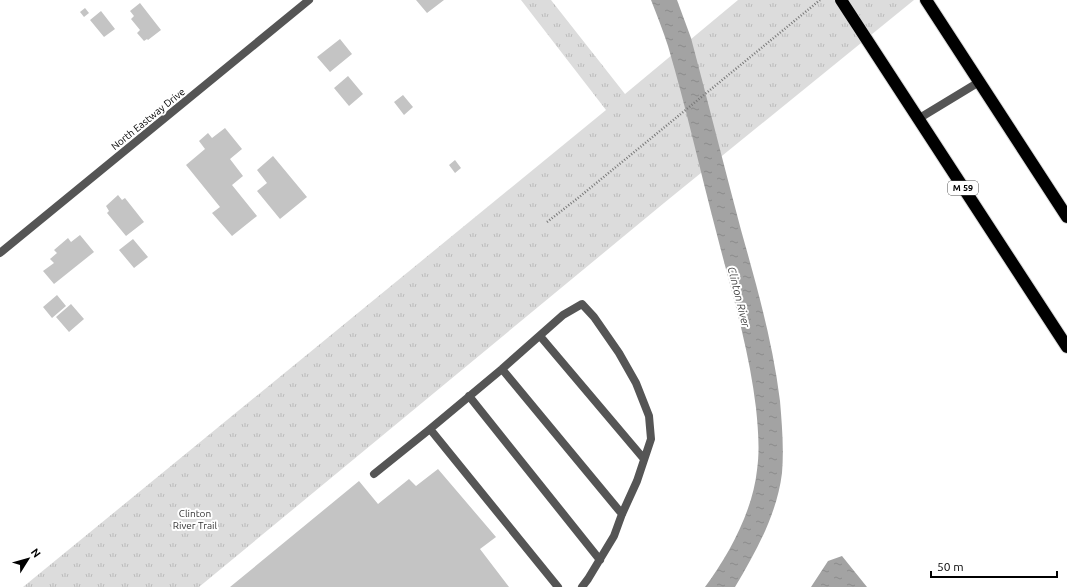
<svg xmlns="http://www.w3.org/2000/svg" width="1067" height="587" viewBox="0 0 1067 587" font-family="Ubuntu,sans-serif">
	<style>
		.park { fill: url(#park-tufts) }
		.water { fill: url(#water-ripples) }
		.building { fill: #c4c4c4 }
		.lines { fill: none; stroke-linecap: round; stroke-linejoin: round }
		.highway-casing { stroke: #dbdbdb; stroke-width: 14 }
		.path { stroke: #777; stroke-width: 2.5; stroke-dasharray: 1 2; stroke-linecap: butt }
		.lane { stroke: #555; stroke-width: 8 }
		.street { stroke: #555; stroke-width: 8 }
		.highway { stroke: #000; stroke-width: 12 }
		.labels { text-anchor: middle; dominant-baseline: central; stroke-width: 4; stroke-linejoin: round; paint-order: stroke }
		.shield { fill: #fff; stroke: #4c4c4c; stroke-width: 1 }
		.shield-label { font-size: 9px; font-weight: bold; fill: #000 }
		.street-label { font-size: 10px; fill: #000; stroke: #fff }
		.park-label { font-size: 10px; fill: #333; stroke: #fff }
		.water-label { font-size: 11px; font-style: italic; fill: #444; stroke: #fff }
	</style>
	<defs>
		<pattern id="park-tufts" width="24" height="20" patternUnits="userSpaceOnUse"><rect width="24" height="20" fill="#dcdcdc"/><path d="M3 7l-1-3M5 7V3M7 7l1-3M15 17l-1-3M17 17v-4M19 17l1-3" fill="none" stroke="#bbb"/></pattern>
		<pattern id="water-ripples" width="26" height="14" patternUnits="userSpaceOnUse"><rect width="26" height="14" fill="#a3a3a3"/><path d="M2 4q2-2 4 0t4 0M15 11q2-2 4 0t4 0" fill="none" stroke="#8b8b8b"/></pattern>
	</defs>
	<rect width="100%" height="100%" fill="#fff"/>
	<path class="park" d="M 521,0 L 551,0 L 625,94 L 738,0 L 914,0 L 664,203 L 199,587 L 23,587 L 606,110 Z"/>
	<path class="water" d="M 651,0 L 677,0 L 691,38 C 708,102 724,166 741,230 C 757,287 773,343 780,401 C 782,425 784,449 782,473 C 777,514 756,552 735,587 L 705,587 C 729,555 753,510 757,470 C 760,450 758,428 756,408 C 749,348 731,290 716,231 C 700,170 686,107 668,46 C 663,31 657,15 651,0 Z
		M 842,556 L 867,587 L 811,587 L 828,561 Z"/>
	<path class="building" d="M 416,0 L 444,0 L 427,13 Z
		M 140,3 L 161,30 L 148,40 L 147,39 L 144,41 L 137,33 L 140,30 L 131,19 L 134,16 L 130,11 Z
		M 85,8 L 89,13 L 84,17 L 80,12 Z
		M 101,11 L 115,29 L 104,37 L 90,20 Z
		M 340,39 L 352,54 L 330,72 L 317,57 Z
		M 348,76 L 363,94 L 349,106 L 334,88 Z
		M 403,95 L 413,107 L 404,115 L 394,102 Z
		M 225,128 L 242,149 L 230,159 L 243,176 L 232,185 L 257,216 L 232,236 L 212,213 L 220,207 L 186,165 L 205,149 L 199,141 L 208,133 L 212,138 Z
		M 273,156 L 307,197 L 280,219 L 257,191 L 267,183 L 257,170 Z
		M 455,160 L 461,168 L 455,173 L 449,165 Z
		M 118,195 L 122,200 L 125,198 L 144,222 L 126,236 L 107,213 L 109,211 L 106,206 Z
		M 80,235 L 94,252 L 54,284 L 43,271 L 54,263 L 50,259 L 57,253 L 54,250 L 68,238 L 71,242 Z
		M 133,239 L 148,257 L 134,268 L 119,250 Z
		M 57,295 L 66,306 L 52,318 L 43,307 Z
		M 71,304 L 84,319 L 69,332 L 56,317 Z
		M 438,469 L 496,537 L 480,549 L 509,587 L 230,587 L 359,481 L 378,504 L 409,479 L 416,486 Z"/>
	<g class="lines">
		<g class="highway-casing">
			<path id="highway" d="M 841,0 L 1067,347
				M 926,0 L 1067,217"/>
		</g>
		<path class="path" d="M 547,222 L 578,198 L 820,0"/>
		<path class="lane" d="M 918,119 L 979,82
			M 540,336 L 644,459
			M 502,369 L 622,514
			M 469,396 L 600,560
			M 374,474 L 430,429
			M 558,587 L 430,429 L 502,369 L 563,315 L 582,304 L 594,317 L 619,353 L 636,383 L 649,416 L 651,439 L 637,481 L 622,514 L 614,536 L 588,579 L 582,587"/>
		<path class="street" d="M 0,253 L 309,0"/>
		<use href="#highway" class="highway"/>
	</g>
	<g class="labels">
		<rect class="shield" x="948" y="181" width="30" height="14" rx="3"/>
		<g class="shield-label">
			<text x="963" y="188">M 59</text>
		</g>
		<g class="street-label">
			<text transform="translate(148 119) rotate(-39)">North Eastway Drive</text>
		</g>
		<g class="park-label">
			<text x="195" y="513">Clinton<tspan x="195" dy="12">River Trail</tspan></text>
		</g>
		<g class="water-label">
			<text transform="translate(739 297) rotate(76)">Clinton River</text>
		</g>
	</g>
	<g transform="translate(28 559) rotate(53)" stroke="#ffffff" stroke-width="3" paint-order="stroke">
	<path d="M0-3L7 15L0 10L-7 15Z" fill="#000000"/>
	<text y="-6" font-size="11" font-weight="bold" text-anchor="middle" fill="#000000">N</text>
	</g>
	<path d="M931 571v6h126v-6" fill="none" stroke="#000000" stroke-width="2"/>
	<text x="937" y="571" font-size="12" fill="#000000" stroke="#ffffff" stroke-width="3" paint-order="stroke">50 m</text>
</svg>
